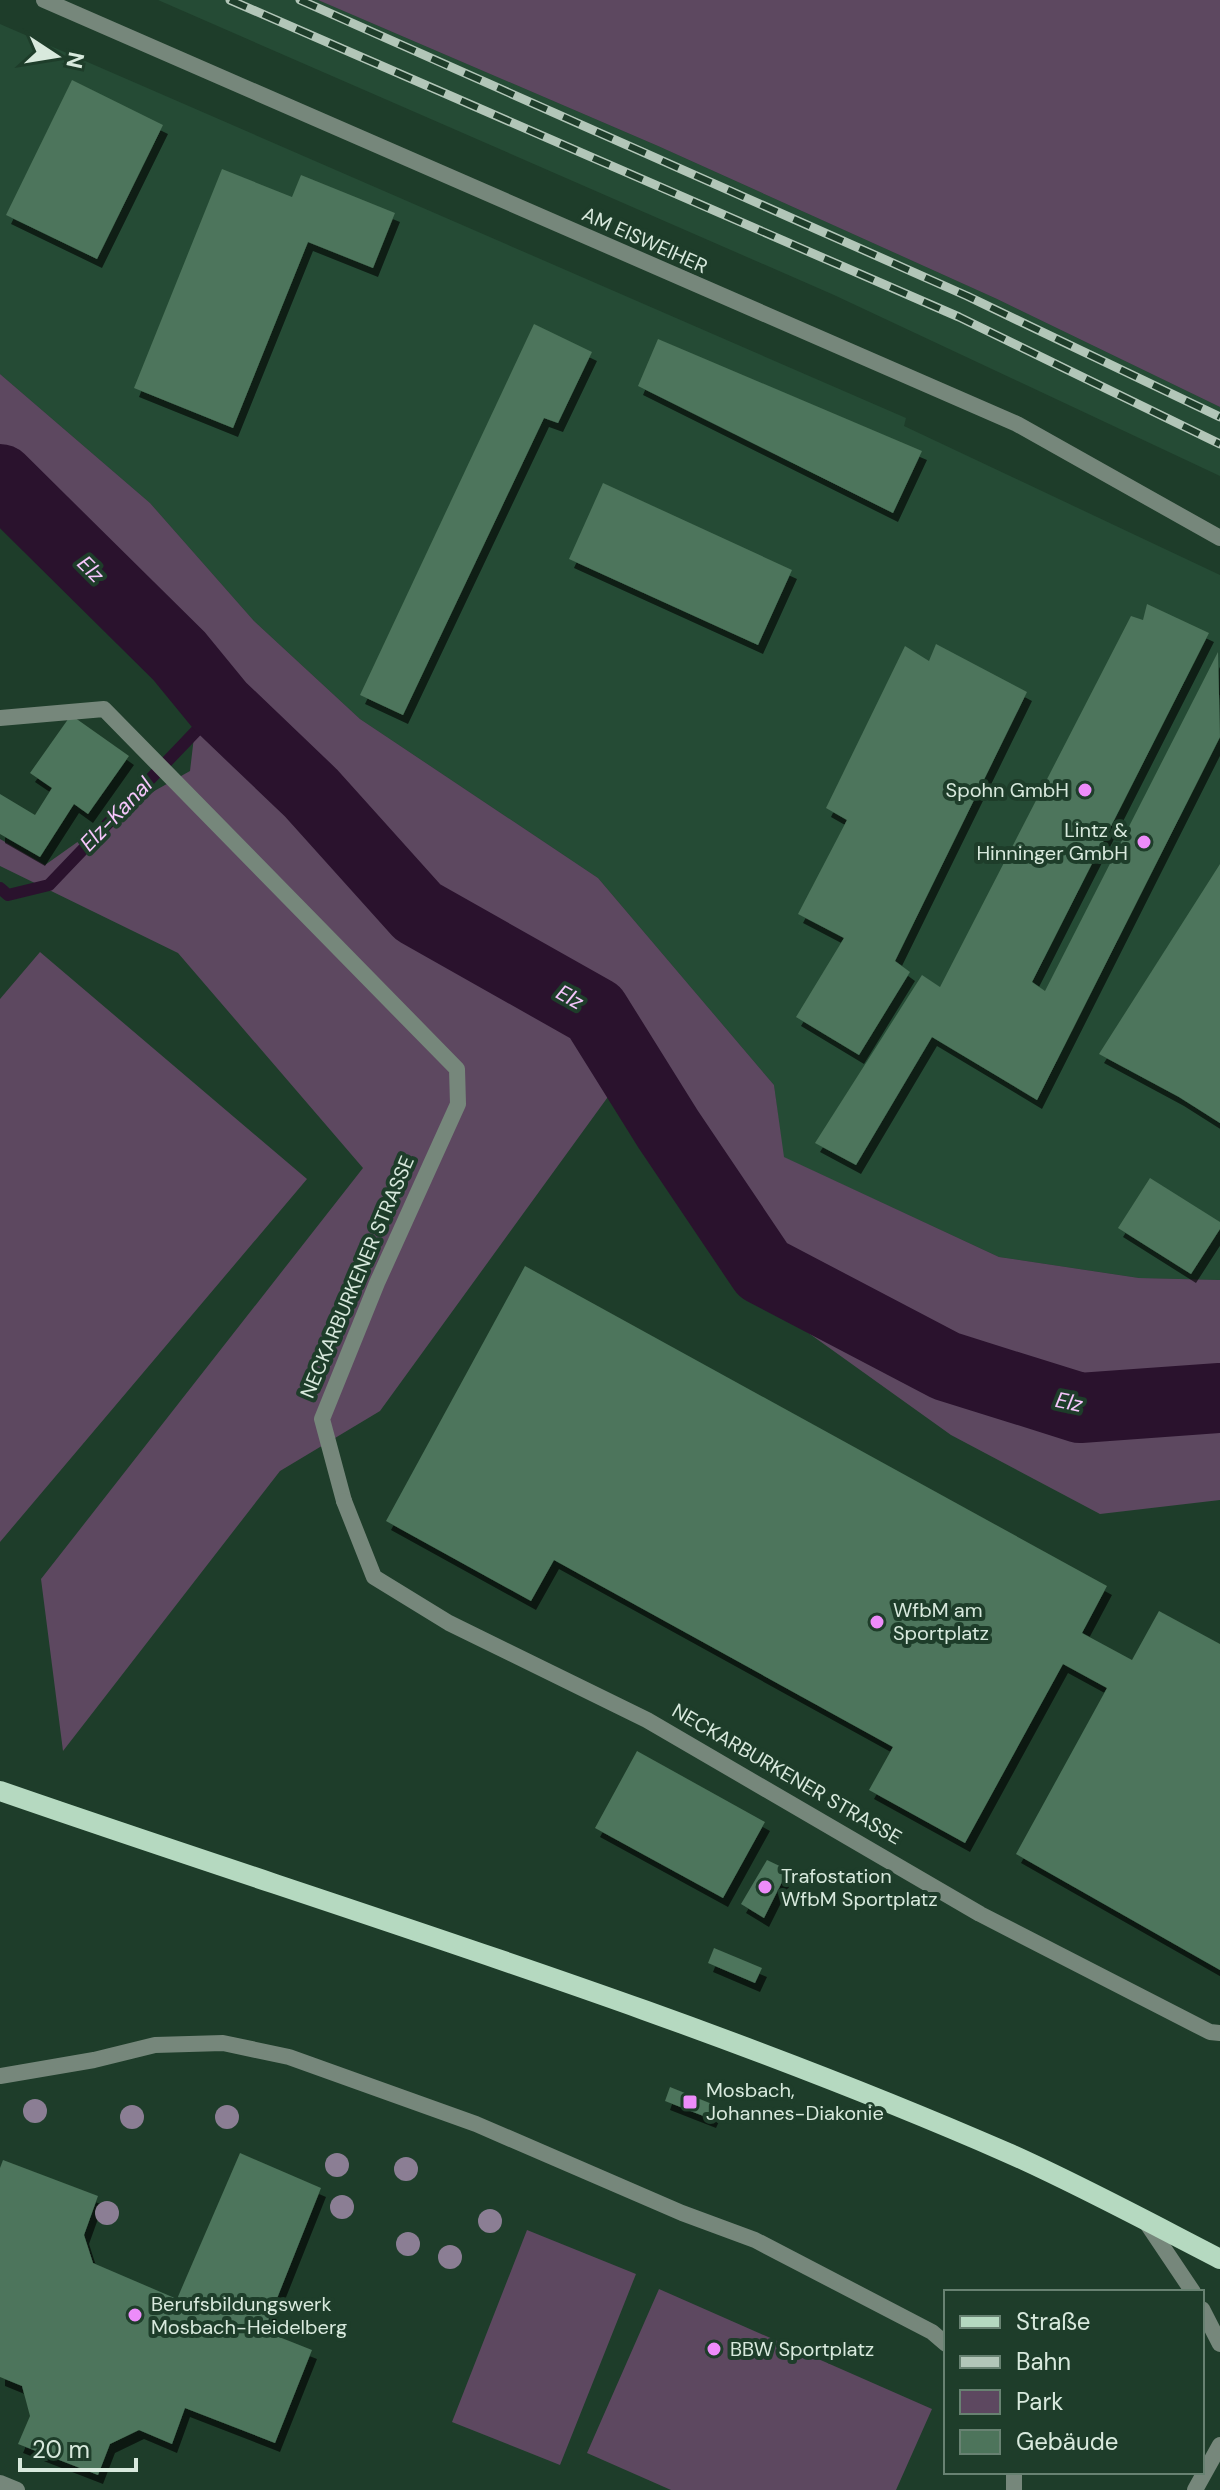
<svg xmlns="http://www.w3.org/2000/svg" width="1220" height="2490" viewBox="0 0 1220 2490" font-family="'DM Sans',sans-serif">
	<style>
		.built { fill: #254b35 }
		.green { fill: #5d4860 }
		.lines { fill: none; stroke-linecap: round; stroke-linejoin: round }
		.stream { stroke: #2a122d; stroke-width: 12 }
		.river { stroke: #2a122d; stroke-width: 70 }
		.building { fill: #4d745b; filter: url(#shadow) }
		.service { stroke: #76877b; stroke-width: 16 }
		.minor { stroke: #76877b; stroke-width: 16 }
		.primary { stroke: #b5d9c0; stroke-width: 20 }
		.rail-casing { stroke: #b2c6b8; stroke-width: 9 }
		.rail { stroke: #1e3d2a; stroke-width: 6; stroke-dasharray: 18; stroke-linecap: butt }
		.tree { fill: #8b7e94 }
		.poi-dot { fill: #ed8cfa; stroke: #1e3d2a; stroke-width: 3 }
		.labels { text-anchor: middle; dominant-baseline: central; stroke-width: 8; stroke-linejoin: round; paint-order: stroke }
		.street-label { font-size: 20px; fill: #d8e9dd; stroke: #1e3d2a }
		.poi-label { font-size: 20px; fill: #d8e9dd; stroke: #1e3d2a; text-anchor: start }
		.water-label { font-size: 22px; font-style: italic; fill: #f6c6fc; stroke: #1e3d2a }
	</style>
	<defs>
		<filter id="shadow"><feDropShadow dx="5" dy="9" stdDeviation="0" flood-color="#0009"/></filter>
	</defs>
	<rect width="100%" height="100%" fill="#1e3d2a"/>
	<path class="built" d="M 158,0 L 318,0 L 658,146 L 997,299 L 1220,407 L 1220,476 L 834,295 Z
		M 0,24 L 906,418 L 904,426 L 1220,575 L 1220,1280 L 1139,1278 L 999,1257 L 783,1157 L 774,1085 L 598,878 L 360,719 L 254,621 L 150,503 L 0,374 Z"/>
	<path class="green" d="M 318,0 L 1220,0 L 1220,407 L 997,299 L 658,146 Z
		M 0,374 L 150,503 L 254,621 L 360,719 L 598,878 L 774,1085 L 784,1157 L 999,1257 L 1139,1278 L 1220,1280 L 1220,1500 L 1100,1514 L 951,1435 L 722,1271 L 618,1083 L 380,1411 L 280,1471 L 63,1751 L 41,1579 L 363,1168 L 178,953 L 0,866 L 0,839 L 45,865 L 131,804 L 190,771 L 197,711 L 0,496 Z
		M 40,952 L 307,1179 L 0,1542 L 0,999 Z
		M 527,2230 L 636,2274 L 560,2465 L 452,2422 Z
		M 659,2289 L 932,2409 L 896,2490 L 671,2490 L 587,2453 Z"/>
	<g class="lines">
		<path class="stream" d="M 0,888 L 8,895 L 49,885 L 220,706"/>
		<path class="river" d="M 0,479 L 179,656 L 220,706 L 311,793 L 418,912 L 595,1012 L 668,1129 L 763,1270 L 946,1366 L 1080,1408 L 1220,1398"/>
	</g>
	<path class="building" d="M 72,80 L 163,125 L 97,259 L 6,215 Z
		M 222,169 L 292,197 L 301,175 L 395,213 L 373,268 L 308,242 L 233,428 L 134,388 Z
		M 534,324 L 592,352 L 558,423 L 544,418 L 403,715 L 360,695 Z
		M 658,339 L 922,451 L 893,513 L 638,386 Z
		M 603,483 L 792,570 L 758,645 L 569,559 Z
		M 1147,604 L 1209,633 L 1032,982 L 1045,991 L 1218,652 L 1220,737 L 1037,1100 L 932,1037 L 856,1165 L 815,1143 L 922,975 L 940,987 L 1131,616 L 1143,620 Z
		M 936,644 L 1027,692 L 895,961 L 910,972 L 859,1055 L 796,1017 L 844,938 L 798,914 L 847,820 L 826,808 L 905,646 L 929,661 Z
		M 71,715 L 129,756 L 88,814 L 74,804 L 40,857 L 0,834 L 0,794 L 35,815 L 52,788 L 30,773 Z
		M 1220,864 L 1220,1123 L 1179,1097 L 1099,1054 Z
		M 1150,1178 L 1220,1222 L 1220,1229 L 1191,1274 L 1118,1228 Z
		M 525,1266 L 1107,1586 L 1082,1633 L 1132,1660 L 1159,1611 L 1220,1644 L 1220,1970 L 1016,1854 L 1107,1688 L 1063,1664 L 965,1843 L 869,1790 L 893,1747 L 554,1560 L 531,1601 L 386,1521 Z
		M 637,1751 L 765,1822 L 723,1898 L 595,1828 Z
		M 767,1860 L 788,1870 L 764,1918 L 741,1904 Z
		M 714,1948 L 762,1968 L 755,1983 L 708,1963 Z
		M 670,2087 L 717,2106 L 711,2119 L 665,2101 Z
		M 240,2153 L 321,2188 L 264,2331 L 312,2350 L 275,2443 L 185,2408 L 172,2444 L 139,2430 L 110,2444 L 98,2475 L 18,2444 L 30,2416 L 22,2386 L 0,2377 L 0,2168 L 3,2160 L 98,2196 L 84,2235 L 93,2263 L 177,2299 Z"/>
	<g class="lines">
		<path class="service" d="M 0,718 L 104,709 L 457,1069 L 458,1104 L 377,1283 L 322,1419 L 344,1501
			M 0,2076 L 94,2060 L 155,2045 L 223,2043 L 289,2057 L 476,2124 L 682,2213 L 755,2240 L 932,2332 L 946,2344
			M 1014,2472 L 1014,2490
			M 0,2483 L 17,2490"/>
		<path class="minor" d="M 44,0 L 1017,424 L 1220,538
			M 344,1501 L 374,1577 L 449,1623 L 647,1720 L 980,1914 L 1210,2032 L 1220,2033
			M 1146,2222 L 1193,2292
			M 1202,2309 L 1220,2344
			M 1195,2490 L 1220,2445"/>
		<path class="primary" d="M 0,1791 C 337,1908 681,2010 1008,2153 C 1080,2185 1150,2223 1220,2259"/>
		<g class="rail-casing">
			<path id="rail" d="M 230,0 L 959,317 L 1220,444
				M 300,0 L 967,296 L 1220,417"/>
		</g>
		<use href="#rail" class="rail"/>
	</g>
	<g class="tree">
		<circle cx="35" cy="2111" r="12"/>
		<circle cx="132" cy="2117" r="12"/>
		<circle cx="227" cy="2117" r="12"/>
		<circle cx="337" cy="2165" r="12"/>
		<circle cx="406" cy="2169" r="12"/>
		<circle cx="342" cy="2207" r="12"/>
		<circle cx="107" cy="2213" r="12"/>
		<circle cx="490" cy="2221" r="12"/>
		<circle cx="408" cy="2244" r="12"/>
		<circle cx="450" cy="2257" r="12"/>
	</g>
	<g class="poi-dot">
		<circle cx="1085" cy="790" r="8"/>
		<circle cx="1144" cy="842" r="8"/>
		<circle cx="877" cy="1622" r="8"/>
		<circle cx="765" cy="1887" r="8"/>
		<rect x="682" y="2094" width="16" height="16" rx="4"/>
		<circle cx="135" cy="2315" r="8"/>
		<circle cx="714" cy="2349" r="8"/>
	</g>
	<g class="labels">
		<g class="street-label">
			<text transform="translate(645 240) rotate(24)">AM EISWEIHER</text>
			<text transform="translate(357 1277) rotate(-67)">NECKARBURKENER STRASSE</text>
			<text transform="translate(787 1774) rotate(30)">NECKARBURKENER STRASSE</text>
		</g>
		<g class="poi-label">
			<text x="1069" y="790" text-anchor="end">Spohn GmbH</text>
			<text x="1128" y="830" text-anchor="end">Lintz &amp;<tspan x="1128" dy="23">Hinninger GmbH</tspan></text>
			<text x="893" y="1610">WfbM am<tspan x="893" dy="23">Sportplatz</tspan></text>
			<text x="781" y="1876">Trafostation<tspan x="781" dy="23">WfbM Sportplatz</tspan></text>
			<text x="706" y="2090">Mosbach,<tspan x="706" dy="23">Johannes-Diakonie</tspan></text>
			<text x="151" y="2304">Berufsbildungswerk<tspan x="151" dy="23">Mosbach-Heidelberg</tspan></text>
			<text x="730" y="2349">BBW Sportplatz</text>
		</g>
		<g class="water-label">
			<text transform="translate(91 569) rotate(45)">Elz</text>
			<text transform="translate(116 814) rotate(-46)">Elz-Kanal</text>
			<text transform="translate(570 997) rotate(29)">Elz</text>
			<text transform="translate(1069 1402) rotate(12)">Elz</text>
		</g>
	</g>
	<rect x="944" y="2290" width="260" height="184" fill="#1e3d2a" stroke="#688272" stroke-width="2"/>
	<rect x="960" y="2316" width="40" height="12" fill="#b5d9c0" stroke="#688272" stroke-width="2"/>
	<text x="1016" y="2330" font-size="24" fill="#d8e9dd">Straße</text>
	<rect x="960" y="2356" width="40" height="12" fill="#b2c6b8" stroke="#688272" stroke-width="2"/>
	<text x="1016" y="2370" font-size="24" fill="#d8e9dd">Bahn</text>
	<rect x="960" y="2390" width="40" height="24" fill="#5d4860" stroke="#688272" stroke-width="2"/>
	<text x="1016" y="2410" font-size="24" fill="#d8e9dd">Park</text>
	<rect x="960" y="2430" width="40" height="24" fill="#4d745b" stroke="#688272" stroke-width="2"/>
	<text x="1016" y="2450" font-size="24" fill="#d8e9dd">Gebäude</text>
	<g transform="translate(56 56) rotate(102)" stroke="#1e3d2a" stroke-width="6" paint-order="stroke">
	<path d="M0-6L14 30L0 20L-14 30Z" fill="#d8e9dd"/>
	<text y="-12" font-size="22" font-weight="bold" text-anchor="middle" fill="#d8e9dd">N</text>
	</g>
	<path d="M20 2458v12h116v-12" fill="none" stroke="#d8e9dd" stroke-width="4"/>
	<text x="32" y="2458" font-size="24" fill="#d8e9dd" stroke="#1e3d2a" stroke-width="6" paint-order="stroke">20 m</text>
</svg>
